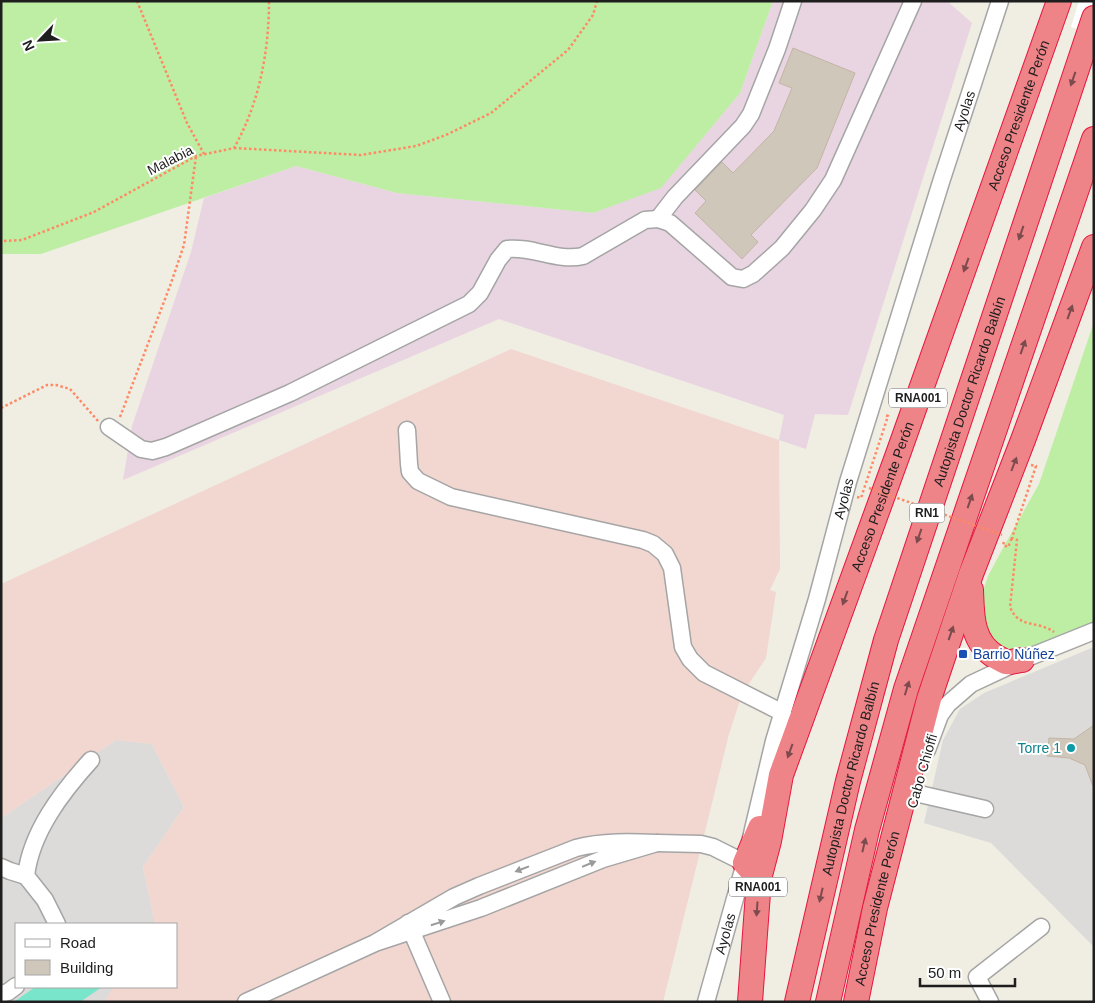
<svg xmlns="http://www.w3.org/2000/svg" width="1095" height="1003" viewBox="0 0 1095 1003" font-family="Helvetica,sans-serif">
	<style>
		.residential { fill: #dcdbda }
		.commercial { fill: #f2d6d0 }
		.industrial { fill: #e9d4e2 }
		.grass { fill: #beeea4 }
		.pitch { fill: #79e6cb }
		.pier { fill: #fff }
		.building { fill: #d0c7bb; stroke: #c3b5a4 }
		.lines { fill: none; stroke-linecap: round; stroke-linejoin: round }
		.minor-casing { stroke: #a5a5a5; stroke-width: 19 }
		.highway-casing { stroke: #e81540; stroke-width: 26 }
		.path { stroke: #ff8964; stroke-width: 2.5; stroke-dasharray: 2.5 2.5; stroke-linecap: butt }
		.minor { stroke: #fff; stroke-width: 16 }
		.highway { stroke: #ee8388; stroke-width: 24 }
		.path-bridge { stroke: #ff8964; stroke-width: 2.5; stroke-dasharray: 2.5 2.5; stroke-linecap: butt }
		.oneway { fill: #7c4b4e }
		.oneway2 { fill: #9a9a9a }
		.transit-dot { fill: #1a4fb4; stroke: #fff; stroke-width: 2 }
		.culture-dot { fill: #0f9aa8; stroke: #fff; stroke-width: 2 }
		.labels { text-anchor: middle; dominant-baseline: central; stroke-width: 4; stroke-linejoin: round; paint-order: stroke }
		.shield { fill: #fff; stroke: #626262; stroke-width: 1 }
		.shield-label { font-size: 12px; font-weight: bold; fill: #1e1e1e }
		.street-label { font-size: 14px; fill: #1e1e1e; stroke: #fff }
		.transit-label { font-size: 14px; fill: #164399; stroke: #fff; text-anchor: start }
		.culture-label { font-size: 14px; fill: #0d838f; stroke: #fff; text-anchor: end }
	</style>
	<rect width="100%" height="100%" fill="#f0ede2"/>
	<path class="residential" d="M 1094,647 L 1094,947 L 991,843 L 924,823 L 943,740 L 960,709 L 984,693 Z
		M 116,740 L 152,744 L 184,807 L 143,867 L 155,924 L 16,924 L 16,987 L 114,987 L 104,1002 L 1,1002 L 1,818 Z"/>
	<path class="commercial" d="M 511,349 L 779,440 L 780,569 L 770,590 L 776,592 L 766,658 L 742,694 L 729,734 L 663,1002 L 104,1002 L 114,987 L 176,987 L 176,924 L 155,924 L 143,867 L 184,807 L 152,744 L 116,740 L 1,818 L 1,584 Z"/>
	<path class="industrial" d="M 773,1 L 947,1 L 972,23 L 848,415 L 815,414 L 806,449 L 779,440 L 784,415 L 499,319 L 123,480 L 132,426 L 191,252 L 204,198 L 296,166 L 397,193 L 593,213 L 661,187 L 740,93 Z"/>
	<path class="grass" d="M 1,1 L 773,1 L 740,93 L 661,188 L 593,213 L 397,193 L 296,166 L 41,254 L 1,254 Z
		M 1094,322 L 1094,623 L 1027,653 L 1012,654 L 986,636 L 982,594 L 988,576 L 1003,548 L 1039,484 Z"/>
	<path class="pitch" d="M 35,987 L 102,987 L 80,1002 L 14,1002 Z"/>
	<path class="pier" d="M 1079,1 L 1094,1 L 1094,34 L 1071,27 Z"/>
	<path class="building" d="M 793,48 L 855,73 L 817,168 L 751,235 L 758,242 L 742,259 L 695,213 L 706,201 L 695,190 L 722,162 L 733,173 L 774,131 L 792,88 L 779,83 Z
		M 1094,725 L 1094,786 L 1093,786 L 1085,765 L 1069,758 L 1047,756 L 1049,738 L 1074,739 Z"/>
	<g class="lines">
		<g class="minor-casing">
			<g id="minor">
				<path d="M 658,219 L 675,197 L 743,126 L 751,114 L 777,49 L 793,1"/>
				<path d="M 109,427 L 141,449 L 152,451 L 166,447 L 290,393 L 469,304 L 480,293 L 498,260 L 507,249 C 533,246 557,262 583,256 L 645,220 L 658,219 L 670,223 L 732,277 L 743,279 L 753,274 L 782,248 L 813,210 L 833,180 L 913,1"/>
				<path d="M 407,430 L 409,464 L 410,472 L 418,481 L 451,497 L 643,540 L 653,544 L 665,554 L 672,568 L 683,647 L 690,659 L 704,673 L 783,713"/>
				<path d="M 927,750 L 940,715 L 948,704 L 971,684 L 1022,660 L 1094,631"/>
				<path d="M 915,793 L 985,809"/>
				<path d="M 657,843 L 701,844 L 713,847 L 745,863"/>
				<path d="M 1,867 L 10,871 L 26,876"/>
				<path d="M 408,923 L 442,1002"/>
				<path d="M 57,924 L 45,900 L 26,876 C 31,832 62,792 91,760"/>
				<path d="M 1,994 L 8,992 L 16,986"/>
				<path d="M 246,1002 L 375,943 L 454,897 L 479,886 L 576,848 C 603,841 630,842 657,843 L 603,859 L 481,908 L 375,943"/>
				<path id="s1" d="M 706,1002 L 745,863 L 774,741 L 817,599 L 848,482 L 941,182 L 1000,1"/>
				<path d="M 990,1002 L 977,977 L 1041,927"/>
			</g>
		</g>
		<g class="highway-casing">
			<g id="highway">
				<path d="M 971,590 C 972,615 971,642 996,657 C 999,658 1003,661 1006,662 C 1011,663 1017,660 1022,660"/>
				<path d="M 759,879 L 745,863 L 760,828"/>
				<path id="s2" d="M 750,1002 L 759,879 L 769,841 L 781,775 L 898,454 L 1059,1"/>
				<path id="s3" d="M 797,1002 L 848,781 L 886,640 L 1094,18"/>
				<path d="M 828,1002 L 867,830 L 906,689 L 1094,139"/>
				<path id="s4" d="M 856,1002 L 875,908 L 929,699 L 971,574 L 1023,440 L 1094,247"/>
			</g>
		</g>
		<path class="path" d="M 137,1 L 187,123 L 204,154
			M 234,148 L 361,155 L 416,146 L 446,135 L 491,113 L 568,50 L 593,15 L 597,1
			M 4,241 L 22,240 L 94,212 L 196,156 L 234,148 C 259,104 269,52 269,1
			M 1,408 L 47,385 L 56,385 L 70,389 L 98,421
			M 120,417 L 170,286 L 184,245 L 196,156
			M 1031,465 L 1036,466 L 1012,538 L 1017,540 L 1010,607 C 1019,629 1037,620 1054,632
			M 857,497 L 861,498 L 888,416 L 884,415
			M 1004,542 L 1003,545 L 1008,547 L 1012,538"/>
		<use href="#minor" class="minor"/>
		<use href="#highway" class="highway"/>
		<path class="path-bridge" d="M 869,488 L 1002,535"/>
	</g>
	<defs><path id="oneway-solid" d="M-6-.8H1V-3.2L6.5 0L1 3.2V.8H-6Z" transform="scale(1.25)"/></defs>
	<g class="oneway">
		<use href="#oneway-solid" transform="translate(1073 79) rotate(109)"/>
		<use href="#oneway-solid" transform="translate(1021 233) rotate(109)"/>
		<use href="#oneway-solid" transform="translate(966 265) rotate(110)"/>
		<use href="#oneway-solid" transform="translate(1070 312) rotate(-70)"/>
		<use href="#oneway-solid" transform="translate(1023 347) rotate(-71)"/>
		<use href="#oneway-solid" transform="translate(1014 464) rotate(-69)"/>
		<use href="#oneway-solid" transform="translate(970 501) rotate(-71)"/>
		<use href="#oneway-solid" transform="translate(919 536) rotate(109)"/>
		<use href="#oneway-solid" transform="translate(845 598) rotate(110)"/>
		<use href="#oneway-solid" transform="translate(951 633) rotate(-71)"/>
		<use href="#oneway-solid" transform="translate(907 688) rotate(-73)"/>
		<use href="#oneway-solid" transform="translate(790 751) rotate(110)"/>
		<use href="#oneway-solid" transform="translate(864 845) rotate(-77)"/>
		<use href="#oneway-solid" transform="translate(821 895) rotate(103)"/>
		<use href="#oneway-solid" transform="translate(757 909) rotate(94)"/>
	</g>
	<g class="oneway2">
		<use href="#oneway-solid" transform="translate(589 864) rotate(-22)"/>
		<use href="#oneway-solid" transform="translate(522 869) rotate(159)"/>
		<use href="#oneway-solid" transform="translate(438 923) rotate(-18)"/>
	</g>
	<rect class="transit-dot" x="958" y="649" width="10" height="10" rx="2.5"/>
	<circle class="culture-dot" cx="1071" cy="748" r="5"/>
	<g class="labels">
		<g class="shield">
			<rect x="889" y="388.5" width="58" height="19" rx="4"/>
			<rect x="909.5" y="503.5" width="35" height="19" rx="4"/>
			<rect x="729" y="877.5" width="58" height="19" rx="4"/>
		</g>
		<g class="shield-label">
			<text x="918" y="398">RNA001</text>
			<text x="927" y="513">RN1</text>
			<text x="758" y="887">RNA001</text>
		</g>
		<g class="street-label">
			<text stroke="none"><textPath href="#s1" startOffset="928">Ayolas</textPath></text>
			<text stroke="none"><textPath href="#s2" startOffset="931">Acceso Presidente Perón</textPath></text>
			<text transform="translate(170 160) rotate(-27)">Malabia</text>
			<text stroke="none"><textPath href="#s3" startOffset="635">Autopista Doctor Ricardo Balbín</textPath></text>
			<text stroke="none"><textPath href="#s2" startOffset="526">Acceso Presidente Perón</textPath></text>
			<text stroke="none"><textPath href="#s1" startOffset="522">Ayolas</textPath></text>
			<text transform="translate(922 771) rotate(-74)">Cabo Chioffi</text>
			<text stroke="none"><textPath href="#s3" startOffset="230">Autopista Doctor Ricardo Balbín</textPath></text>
			<text stroke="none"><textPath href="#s4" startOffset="96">Acceso Presidente Perón</textPath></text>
			<text stroke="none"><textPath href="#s1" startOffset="71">Ayolas</textPath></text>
		</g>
		<g class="transit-label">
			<text x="973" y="654">Barrio Núñez</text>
		</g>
		<g class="culture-label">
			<text x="1061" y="748">Torre 1</text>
		</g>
	</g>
	<rect width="1095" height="1003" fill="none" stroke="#1e1e1e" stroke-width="5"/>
	<rect x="15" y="923" width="162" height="65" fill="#ffffff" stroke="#a5a5a5"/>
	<rect x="25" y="939" width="25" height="8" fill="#ffffff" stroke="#a5a5a5"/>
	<text x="60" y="948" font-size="15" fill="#1e1e1e">Road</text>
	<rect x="25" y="960" width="25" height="15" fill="#d0c7bb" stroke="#a5a5a5"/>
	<text x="60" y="973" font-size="15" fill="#1e1e1e">Building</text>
	<g transform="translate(40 40) rotate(245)" stroke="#ffffff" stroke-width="4" paint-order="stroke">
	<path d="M0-4L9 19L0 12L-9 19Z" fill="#1e1e1e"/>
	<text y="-8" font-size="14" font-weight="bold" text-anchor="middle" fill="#1e1e1e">N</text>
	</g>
	<path d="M920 978v8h95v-8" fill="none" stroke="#1e1e1e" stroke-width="2.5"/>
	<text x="928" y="978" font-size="15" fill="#1e1e1e" stroke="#ffffff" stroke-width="4" paint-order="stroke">50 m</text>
</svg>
